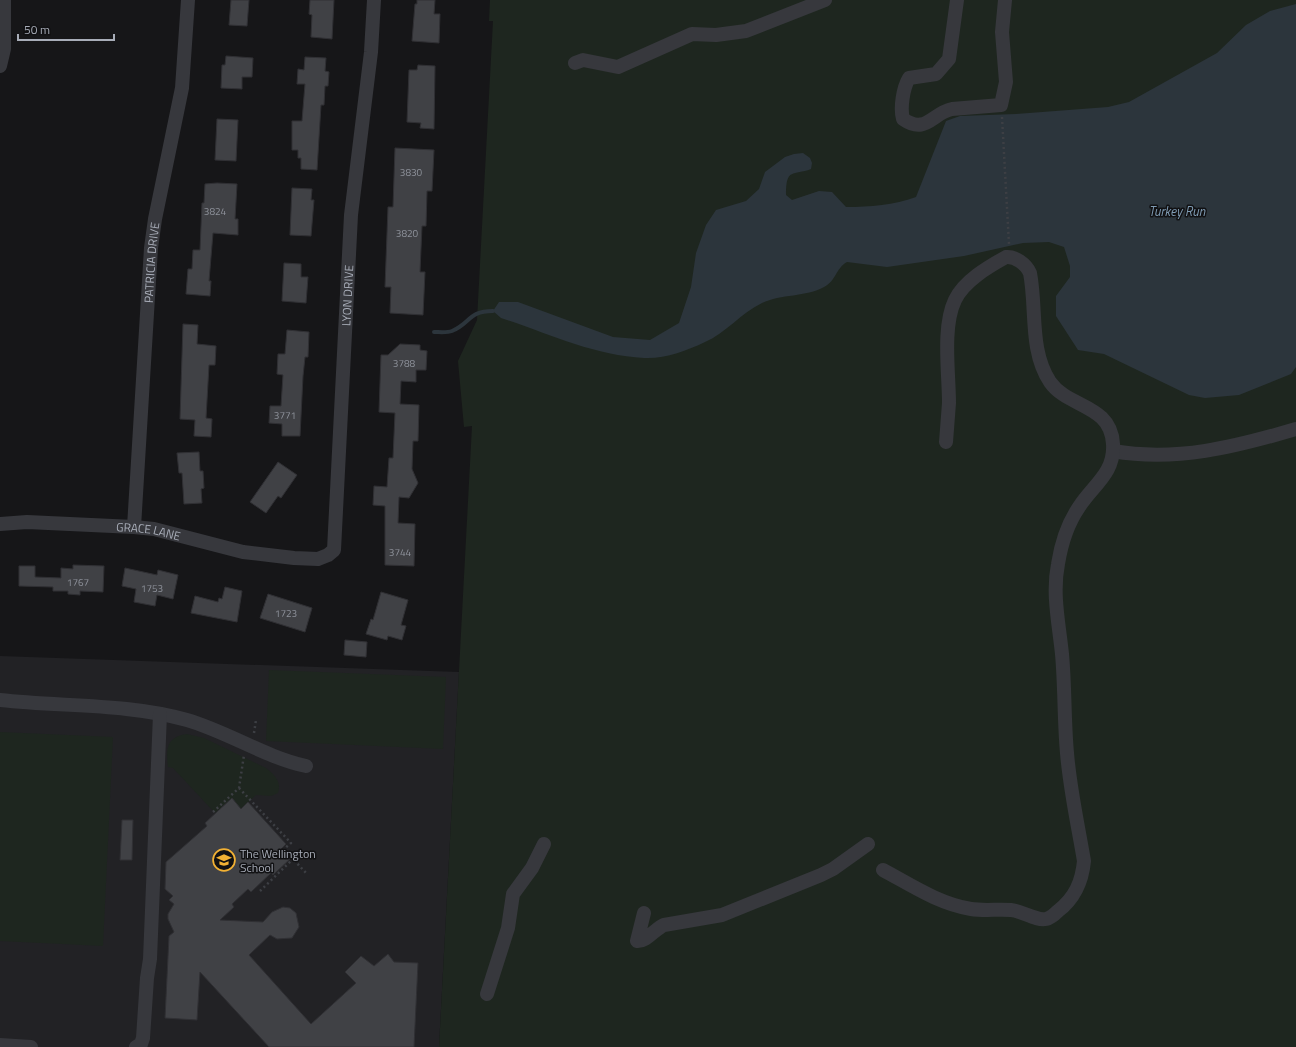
<svg xmlns="http://www.w3.org/2000/svg" width="1296" height="1047" viewBox="0 0 1296 1047" font-family="'Titillium Web',sans-serif">
	<style>
		.built { fill: #222225 }
		.green { fill: #1e261f }
		.water { fill: #2c353c }
		.lines { fill: none; stroke-linecap: round; stroke-linejoin: round }
		.stream { stroke: #2c353c; stroke-width: 4 }
		.building { fill: #404145; stroke: #303034 }
		.path { stroke: #3d3f44; stroke-width: 2.5; stroke-dasharray: 2 3; stroke-linecap: butt }
		.minor { stroke: #37383d; stroke-width: 14 }
		.labels { text-anchor: middle; dominant-baseline: central; stroke-width: 3; stroke-linejoin: round; paint-order: stroke }
		.number-label { font-size: 10px; fill: #8e929b }
		.street-label { font-size: 12px; fill: #a8adb8; stroke: #111113 }
		.poi-label { font-size: 12px; fill: #a8adb8; stroke: #111113; text-anchor: start }
		.water-label { font-size: 13px; font-style: italic; fill: #7f9bb3; stroke: #111113 }
	</style>
	<rect width="100%" height="100%" fill="#161618"/>
	<path class="built" d="M 0,656 L 459,672 L 439,1047 L 0,1047 Z"/>
	<path class="green" d="M 490,0 L 1296,0 L 1296,1047 L 439,1047 L 472,426 L 464,427 L 458,361 L 477,320 L 493,21 L 489,21 Z
		M 269,670 L 446,677 L 443,749 L 266,741 Z
		M 0,732 L 113,737 L 103,946 L 0,941 Z
		M 187,734 L 204,738 L 266,768 C 274,774 282,782 278,793 L 271,796 L 256,795 L 241,809 L 232,798 L 215,813 L 173,768 L 168,767 C 166,749 166,737 187,734 Z"/>
	<path class="water" d="M 1296,4 L 1296,367 L 1291,374 L 1239,395 L 1205,398 L 1189,395 L 1104,354 L 1078,350 L 1056,316 L 1056,296 L 1070,277 L 1070,266 L 1064,247 L 1049,242 L 1023,243 L 964,256 L 887,267 L 847,262 C 835,269 837,280 824,287 C 806,297 781,294 762,303 C 741,313 726,333 705,342 C 686,351 665,359 644,358 C 595,356 547,333 501,318 L 493,311 L 499,302 L 518,302 L 613,337 L 650,340 L 679,323 L 691,287 L 696,253 L 706,225 L 716,210 L 746,201 L 759,189 L 765,172 L 785,157 L 794,154 L 803,153 L 810,158 L 812,163 L 811,169 C 793,176 786,167 786,195 L 792,200 L 819,191 L 832,192 L 846,207 C 870,207 894,205 916,197 L 946,121 L 960,116 L 1016,114 L 1108,107 L 1129,102 L 1217,53 L 1246,25 L 1270,11 Z"/>
	<g class="lines">
		<path class="stream" d="M 434,332 C 439,332 447,333 452,331 C 471,323 468,311 493,311"/>
	</g>
	<path class="building" d="M 231,0 L 249,0 L 247,26 L 229,25 Z
		M 310,0 L 334,0 L 332,39 L 311,37 L 312,15 L 309,14 Z
		M 417,0 L 435,0 L 434,14 L 440,14 L 439,43 L 412,41 L 415,4 L 417,4 Z
		M 226,56 L 253,58 L 252,77 L 242,77 L 242,89 L 221,88 L 222,65 L 225,65 Z
		M 305,57 L 326,58 L 325,71 L 329,72 L 328,86 L 325,86 L 324,105 L 321,105 L 317,170 L 301,169 L 301,158 L 298,158 L 298,150 L 292,150 L 292,121 L 302,121 L 305,84 L 297,84 L 298,69 L 304,70 Z
		M 418,65 L 435,66 L 434,129 L 420,128 L 421,123 L 407,122 L 409,70 L 417,70 Z
		M 217,119 L 238,120 L 236,161 L 215,160 Z
		M 395,148 L 434,150 L 432,191 L 427,191 L 426,226 L 422,226 L 420,272 L 425,272 L 423,315 L 390,313 L 391,287 L 385,287 L 388,207 L 393,207 Z
		M 217,183 L 237,184 L 235,219 L 238,219 L 238,235 L 213,233 L 209,281 L 211,281 L 210,296 L 186,294 L 188,269 L 192,269 L 193,250 L 200,250 L 202,203 L 204,203 L 205,184 Z
		M 292,188 L 312,189 L 311,200 L 314,200 L 311,236 L 290,235 Z
		M 284,263 L 301,264 L 301,277 L 308,277 L 306,303 L 282,301 Z
		M 183,324 L 198,325 L 197,344 L 216,346 L 215,365 L 209,365 L 206,418 L 212,419 L 211,437 L 194,436 L 195,420 L 180,419 Z
		M 287,330 L 309,332 L 308,357 L 305,357 L 303,376 L 300,436 L 282,436 L 282,424 L 269,423 L 270,406 L 281,406 L 283,375 L 277,374 L 278,354 L 285,354 Z
		M 400,344 L 420,345 L 420,350 L 427,351 L 426,370 L 416,370 L 416,382 L 401,381 L 400,404 L 419,405 L 418,441 L 413,441 L 412,469 L 418,483 L 409,498 L 399,497 L 398,523 L 415,524 L 414,566 L 385,565 L 385,506 L 373,505 L 374,486 L 387,487 L 389,458 L 393,458 L 395,413 L 379,412 L 381,355 L 388,355 Z
		M 199,452 L 200,471 L 203,471 L 204,488 L 201,489 L 202,503 L 184,504 L 182,473 L 179,473 L 177,453 Z
		M 278,462 L 297,475 L 281,498 L 278,496 L 266,513 L 250,502 Z
		M 73,565 L 104,566 L 103,592 L 80,591 L 80,595 L 68,594 L 68,591 L 53,591 L 53,587 L 19,586 L 19,566 L 35,566 L 35,577 L 61,578 L 61,568 L 73,569 Z
		M 125,568 L 157,575 L 158,570 L 178,575 L 173,599 L 157,595 L 155,606 L 134,602 L 136,589 L 122,586 Z
		M 225,587 L 242,591 L 237,622 L 191,613 L 195,596 L 218,602 L 219,598 L 222,599 Z
		M 381,592 L 408,600 L 401,625 L 406,626 L 402,640 L 388,636 L 387,640 L 366,634 L 371,619 L 373,620 Z
		M 268,594 L 312,608 L 305,632 L 260,618 Z
		M 345,640 L 367,642 L 366,657 L 344,655 Z
		M 232,798 L 241,809 L 248,802 L 286,844 L 281,849 L 290,859 L 273,875 L 271,873 L 251,892 L 248,889 L 232,904 L 234,907 L 220,920 L 263,922 L 272,912 L 283,907 L 290,908 L 296,913 L 299,927 L 292,938 L 277,939 L 270,935 L 249,955 L 311,1024 L 356,983 L 345,972 L 361,956 L 374,966 L 388,954 L 394,962 L 418,963 L 414,1047 L 269,1047 L 200,972 L 197,1020 L 165,1018 L 169,936 L 174,932 L 168,919 L 168,914 L 174,904 L 169,900 L 173,896 L 165,889 L 166,862 L 207,826 L 205,823 Z
		M 122,820 L 133,820 L 132,860 L 120,860 Z"/>
	<g class="lines">
		<path class="path" d="M 1002,117 L 1009,244
			M 254,733 L 256,720
			M 239,788 L 291,843 L 284,849 L 306,873
			M 213,812 L 239,788 L 244,755
			M 260,891 L 293,859"/>
		<g class="minor">
			<path d="M 957,0 L 949,59 L 936,74 L 909,78 C 903,88 900,108 903,119 C 926,135 932,113 952,109 L 1001,105 L 1006,82 L 1002,32 L 1005,0"/>
			<path d="M 575,63 L 583,60 L 618,67 L 692,34 L 716,35 L 746,31 L 825,0"/>
			<path d="M 0,66 L 4,49 L 4,0"/>
			<path d="M 1113,451 C 1176,462 1235,447 1296,429"/>
			<path id="s1" d="M 0,524 L 27,522 L 134,527 L 154,529 L 243,552 L 294,558 L 318,559 L 328,555 L 334,550 L 351,215 L 371,52 L 374,0"/>
			<path id="s2" d="M 134,527 L 151,248 L 155,219 L 182,88 L 188,0"/>
			<path d="M 0,700 C 62,707 127,703 187,720 C 228,732 265,757 306,766"/>
			<path d="M 883,870 C 911,885 939,904 971,909 C 984,911 998,909 1011,910 C 1022,911 1036,921 1046,919 C 1050,918 1055,914 1058,911 C 1075,898 1082,882 1084,861 C 1078,825 1070,790 1067,753 C 1064,720 1065,687 1062,654 C 1059,624 1052,594 1058,564 C 1061,545 1068,523 1079,507 C 1093,485 1115,473 1113,444 C 1111,404 1068,408 1050,382 C 1029,350 1037,309 1030,273 C 1026,264 1015,256 1006,257 C 988,267 964,281 955,300 C 942,327 949,373 949,403 C 948,416 947,429 946,442"/>
			<path d="M 644,913 L 637,941 C 646,942 655,929 664,925 L 722,915 L 821,875 L 833,869 L 868,844"/>
			<path d="M 487,994 L 508,928 L 513,894 L 532,868 L 544,844"/>
			<path d="M 0,1045 L 31,1047"/>
			<path d="M 136,1047 L 141,1044 L 143,1038 L 147,978 L 150,959 L 160,714"/>
		</g>
	</g>
	<defs>
		<g id="school-ring" transform="scale(1.15)"><circle r="9.5" fill="#111113" stroke="#f2b134" stroke-width="1.5"/><path d="M0-5L7-2L0 1L-7-2ZM-4 1L0 2.5L4 1V4Q0 6-4 4Z" fill="#f2b134"/></g>
	</defs>
	<g fill-rule="evenodd">
		<use href="#school-ring" x="224" y="860"/>
	</g>
	<g class="labels">
		<g class="number-label">
			<text x="411" y="172">3830</text>
			<text x="215" y="211">3824</text>
			<text x="407" y="233">3820</text>
			<text x="404" y="363">3788</text>
			<text x="285" y="415">3771</text>
			<text x="400" y="552">3744</text>
			<text x="78" y="582">1767</text>
			<text x="152" y="588">1753</text>
			<text x="286" y="613">1723</text>
		</g>
		<g class="street-label">
			<text stroke="none"><textPath href="#s2" startOffset="265">PATRICIA DRIVE</textPath></text>
			<text stroke="none"><textPath href="#s1" startOffset="595">LYON DRIVE</textPath></text>
			<text stroke="none"><textPath href="#s1" startOffset="149">GRACE LANE</textPath></text>
		</g>
		<g class="poi-label">
			<text x="240" y="853">The Wellington<tspan x="240" dy="14">School</tspan></text>
		</g>
		<g class="water-label">
			<text x="1177" y="211">Turkey Run</text>
		</g>
	</g>
	<path d="M18 34v6h96v-6" fill="none" stroke="#a8adb8" stroke-width="2"/>
	<text x="24" y="34" font-size="12" fill="#a8adb8" stroke="#111113" stroke-width="3" paint-order="stroke">50 m</text>
</svg>
